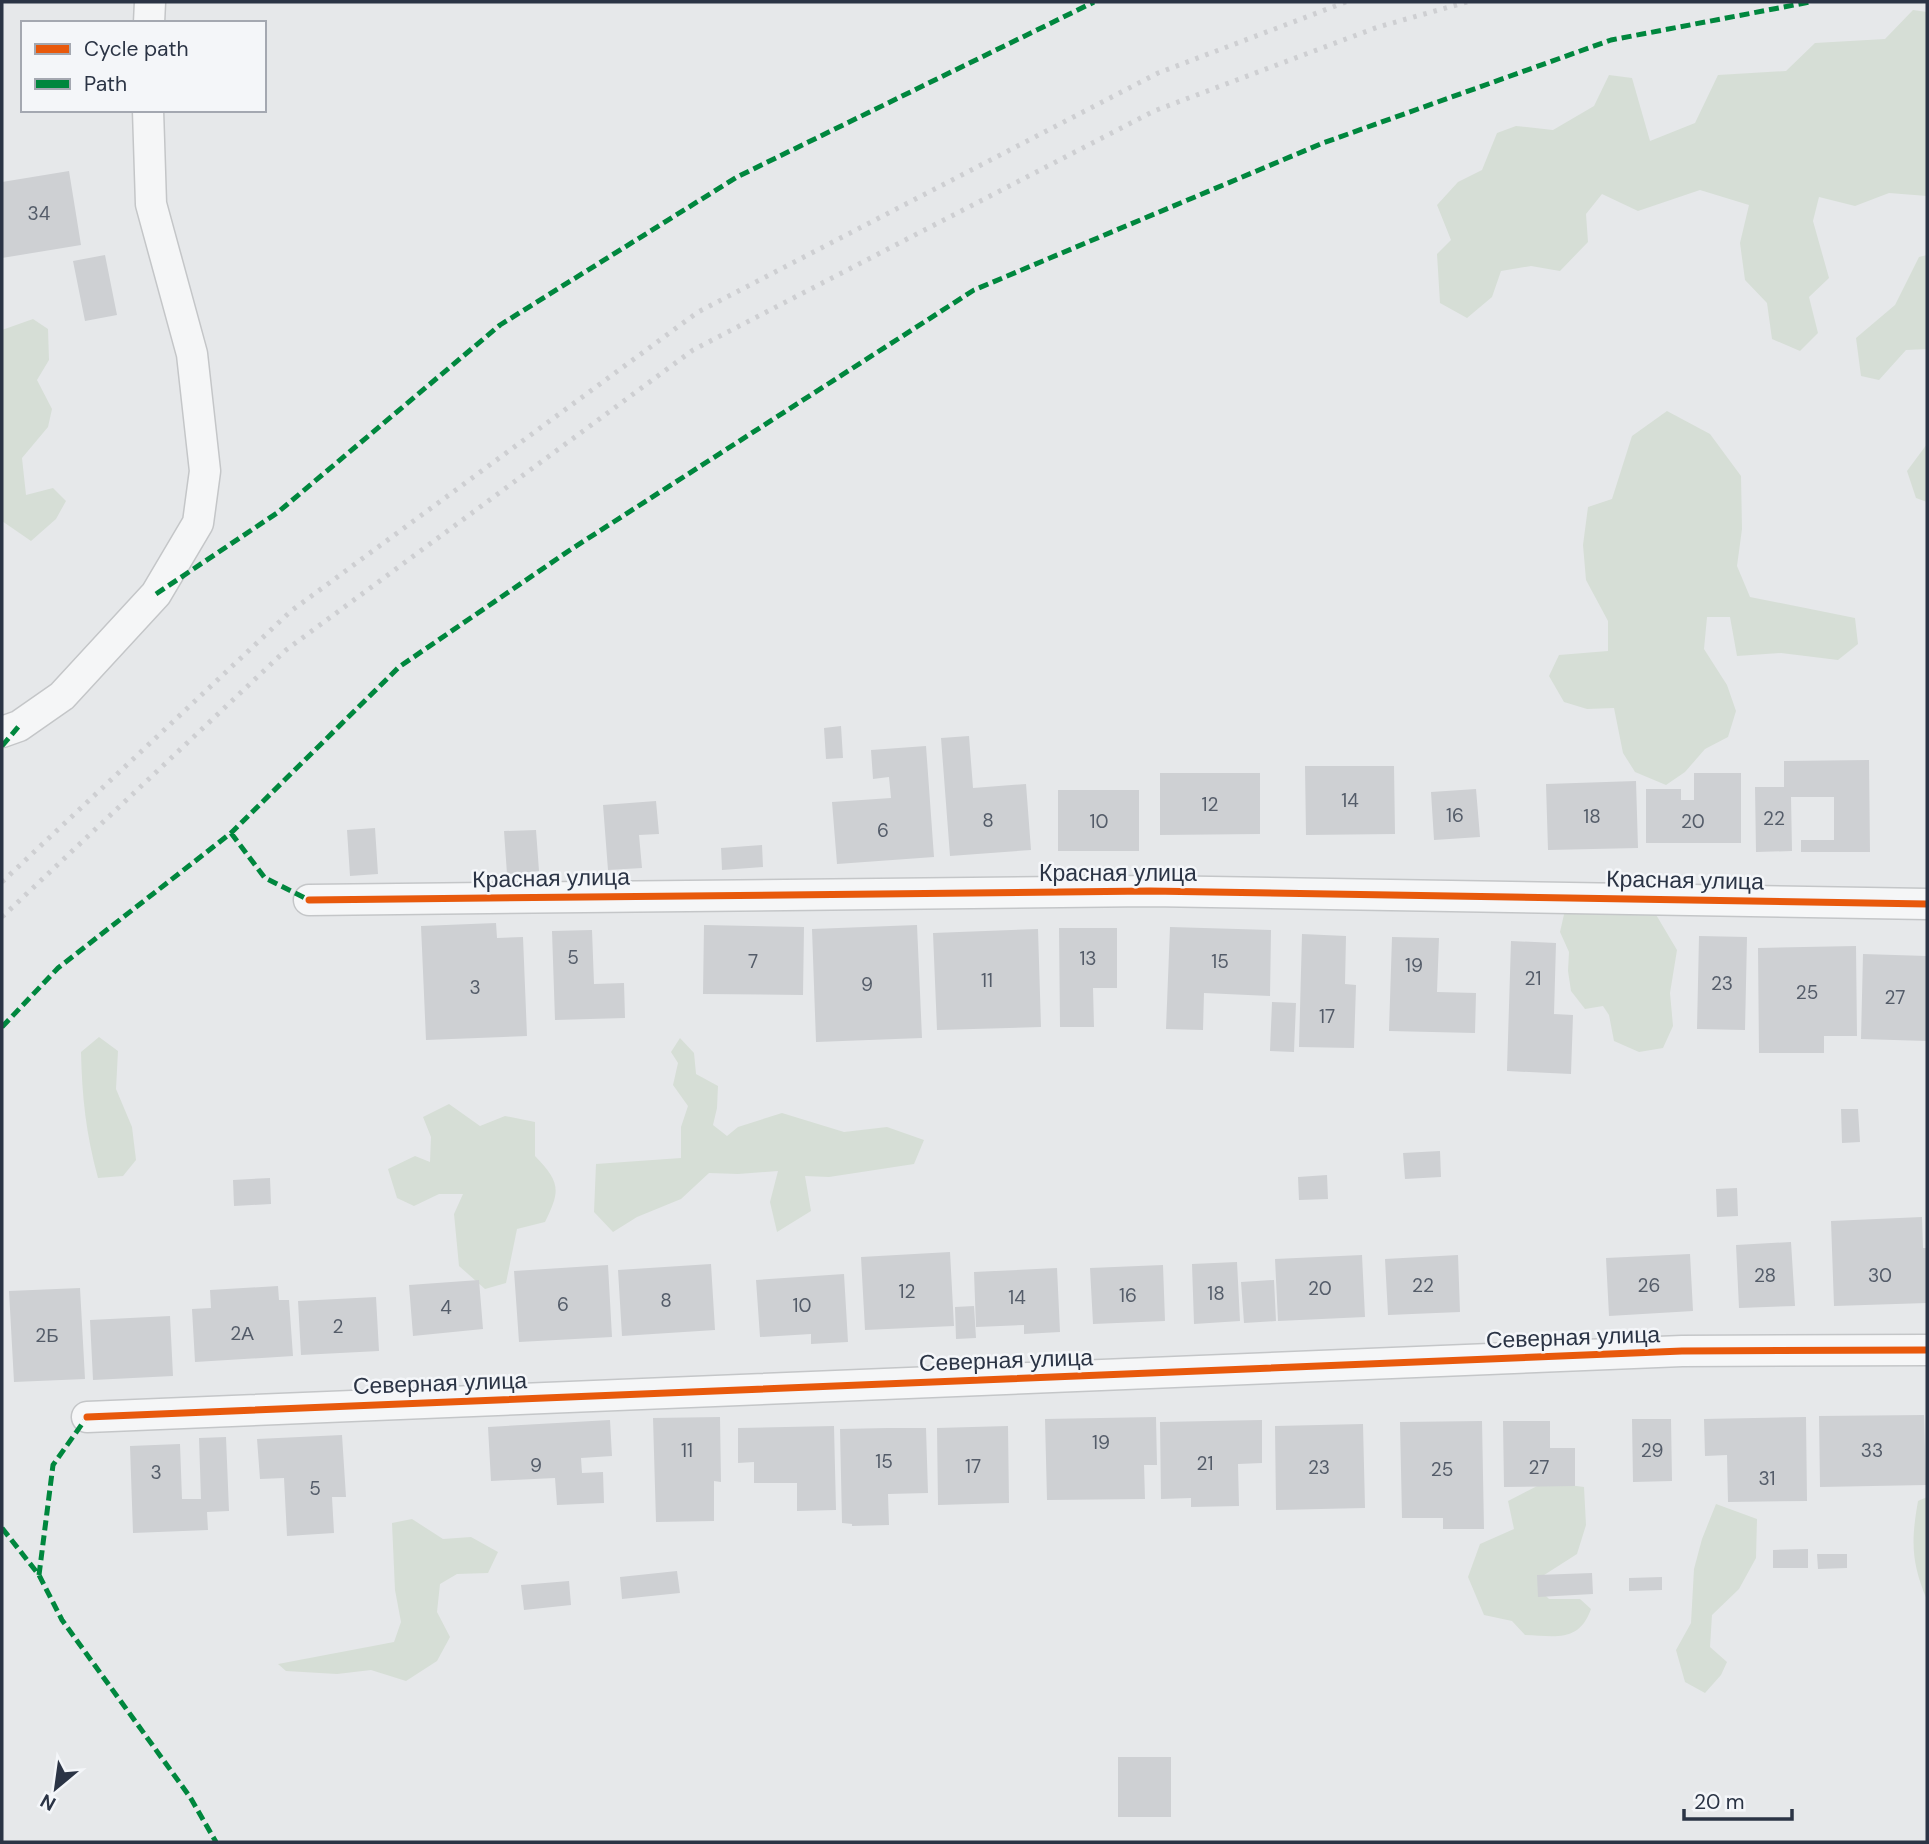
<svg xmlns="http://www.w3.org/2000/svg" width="1929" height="1844" viewBox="0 0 1929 1844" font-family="'DM Sans',sans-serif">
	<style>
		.green { fill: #d6ded6 }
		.building { fill: #ced0d3 }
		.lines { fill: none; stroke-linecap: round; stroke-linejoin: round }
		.street-casing { stroke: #c4c6c8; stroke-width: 33 }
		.street { stroke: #f5f6f7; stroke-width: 30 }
		.rail { stroke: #cecfd2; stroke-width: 5; stroke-dasharray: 3.5 7; stroke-linecap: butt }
		.quiet { stroke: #00873e; stroke-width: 5; stroke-dasharray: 10 5; stroke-linecap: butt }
		.cycleway-casing { stroke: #f4f6f9; stroke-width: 11 }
		.cycleway { stroke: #e8590c; stroke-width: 7 }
		.labels { text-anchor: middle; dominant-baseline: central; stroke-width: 5; stroke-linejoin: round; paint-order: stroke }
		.number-label { font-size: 19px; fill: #545c69 }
		.street-label { font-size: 23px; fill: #2b3445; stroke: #f4f6f9 }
	</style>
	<rect width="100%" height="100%" fill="#e6e8ea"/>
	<path class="green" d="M 1913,10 L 1927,12 L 1927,196 L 1889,193 L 1855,206 L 1819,197 L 1813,221 L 1829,278 L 1809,297 L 1818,333 L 1800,351 L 1772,339 L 1767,303 L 1745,280 L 1740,243 L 1749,205 L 1700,190 L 1638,211 L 1602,194 L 1586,214 L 1588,242 L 1560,271 L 1531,266 L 1501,271 L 1492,297 L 1467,318 L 1440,303 L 1437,254 L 1451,240 L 1437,205 L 1458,182 L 1482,170 L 1497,133 L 1516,126 L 1553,130 L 1594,106 L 1609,75 L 1632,78 L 1650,141 L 1695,123 L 1718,75 L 1786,71 L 1815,43 L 1885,39 Z
		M 1927,255 L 1927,349 L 1906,350 L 1879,380 L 1861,376 L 1856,338 L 1895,305 L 1919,257 Z
		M 33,319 L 48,329 L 49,360 L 37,380 L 52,409 L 48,427 L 22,458 L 26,495 L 53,488 L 66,501 L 56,519 L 31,541 L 2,521 L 2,330 Z
		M 1667,411 L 1710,434 L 1741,476 L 1742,529 L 1737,566 L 1750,597 L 1855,618 L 1858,644 L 1838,660 L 1781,653 L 1737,656 L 1730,617 L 1707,617 L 1704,649 L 1727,685 L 1736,711 L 1728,737 L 1705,749 L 1685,772 L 1666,785 L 1635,772 L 1623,753 L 1614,708 L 1587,709 L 1564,702 L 1549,676 L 1559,655 L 1608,651 L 1608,621 L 1586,580 L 1583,545 L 1588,507 L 1612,499 L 1632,436 Z
		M 1927,444 L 1927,502 L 1916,498 L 1907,471 Z
		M 1565,910 L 1655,913 L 1677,950 L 1670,993 L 1673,1026 L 1663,1048 L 1639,1052 L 1614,1041 L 1609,1015 L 1603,1006 L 1585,1009 L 1571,991 L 1568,971 L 1569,952 L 1560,932 Z
		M 99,1037 L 118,1051 L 116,1089 L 132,1127 L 136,1160 L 123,1176 L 98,1178 C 86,1134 82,1097 81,1052 Z
		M 680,1038 L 694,1053 L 696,1074 L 718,1086 L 717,1108 L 713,1125 L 727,1136 L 738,1127 L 782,1113 L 844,1132 L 887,1127 L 924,1140 L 914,1164 L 829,1177 L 805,1176 L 811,1211 L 777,1232 L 770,1202 L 778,1171 L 738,1174 L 709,1173 L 681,1199 L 637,1217 L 613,1232 L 594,1212 L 596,1164 L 681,1158 L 681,1127 L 688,1106 L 673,1085 L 678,1063 L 671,1052 Z
		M 449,1104 L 480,1126 L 505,1116 L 535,1122 L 535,1156 C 560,1182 561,1190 545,1222 L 517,1229 L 506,1283 L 485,1289 L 459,1266 L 454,1214 L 463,1194 L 439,1194 L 414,1206 L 397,1198 L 388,1169 L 415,1156 L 430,1162 L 431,1137 L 423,1117 Z
		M 1545,1482 L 1584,1487 L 1586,1525 L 1577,1554 L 1541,1577 L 1540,1590 L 1549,1599 L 1580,1599 L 1591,1609 C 1579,1643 1555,1636 1525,1635 L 1512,1621 L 1484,1615 L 1468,1577 L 1480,1544 L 1514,1529 L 1508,1501 Z
		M 1927,1497 L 1927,1600 C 1911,1562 1911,1541 1918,1501 Z
		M 1716,1504 L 1757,1519 L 1756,1558 L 1739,1589 L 1712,1615 L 1710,1647 L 1727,1662 L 1721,1675 L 1705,1693 L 1685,1682 L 1676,1650 L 1691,1623 L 1694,1569 L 1702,1539 Z
		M 412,1519 L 443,1539 L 471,1537 L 498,1552 L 488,1573 L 457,1574 L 440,1584 L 437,1612 L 450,1637 L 437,1661 L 406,1681 L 371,1670 L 337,1674 L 286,1671 L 278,1664 L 394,1642 L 401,1622 L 395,1590 L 392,1523 Z"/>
	<path class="building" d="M 69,171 L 81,245 L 2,258 L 2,182 Z
		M 105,255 L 117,315 L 85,321 L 73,261 Z
		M 841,726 L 843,758 L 826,759 L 824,728 Z
		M 969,736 L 973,788 L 1026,784 L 1031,850 L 950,856 L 941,738 Z
		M 926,746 L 934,857 L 837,864 L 832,802 L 891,798 L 889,777 L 873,779 L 871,750 Z
		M 1869,760 L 1870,852 L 1801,852 L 1801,840 L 1834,840 L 1834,797 L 1791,797 L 1792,851 L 1756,852 L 1755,787 L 1784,787 L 1784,761 Z
		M 1305,766 L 1394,766 L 1395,834 L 1306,835 Z
		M 1160,773 L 1260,773 L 1260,834 L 1160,835 Z
		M 1694,773 L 1741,773 L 1741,843 L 1646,843 L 1646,789 L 1681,789 L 1681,800 L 1694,800 Z
		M 1636,781 L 1638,848 L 1548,850 L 1546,784 Z
		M 1476,789 L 1480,837 L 1434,840 L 1431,792 Z
		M 1058,790 L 1139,790 L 1139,851 L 1058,851 Z
		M 656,801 L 659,834 L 639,835 L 642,868 L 608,870 L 603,805 Z
		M 375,828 L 378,874 L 350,876 L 347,830 Z
		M 536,830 L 539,871 L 507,874 L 504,831 Z
		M 762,845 L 763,867 L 722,870 L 721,848 Z
		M 496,923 L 497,938 L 523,937 L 527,1036 L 426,1040 L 421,926 Z
		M 704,925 L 804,927 L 803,995 L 703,994 Z
		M 917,925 L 922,1038 L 816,1042 L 812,929 Z
		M 1170,927 L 1271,930 L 1270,996 L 1204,993 L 1203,1030 L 1166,1029 Z
		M 1059,928 L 1117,928 L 1117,988 L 1093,988 L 1094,1027 L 1060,1027 Z
		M 1038,929 L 1041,1027 L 937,1030 L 933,933 Z
		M 592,930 L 594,984 L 624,983 L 625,1018 L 555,1020 L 552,931 Z
		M 1302,934 L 1346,936 L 1345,984 L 1356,985 L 1354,1048 L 1299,1047 Z
		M 1699,936 L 1747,937 L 1745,1030 L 1697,1029 Z
		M 1392,937 L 1439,938 L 1437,992 L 1476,993 L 1475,1033 L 1389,1031 Z
		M 1511,941 L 1556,943 L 1554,1014 L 1573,1015 L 1571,1074 L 1507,1071 Z
		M 1856,946 L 1857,1036 L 1824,1036 L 1824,1053 L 1759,1053 L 1758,948 Z
		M 1863,954 L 1927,956 L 1927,1041 L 1861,1039 Z
		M 1272,1002 L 1296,1003 L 1294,1052 L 1270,1051 Z
		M 1841,1109 L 1858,1109 L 1860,1142 L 1842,1143 Z
		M 1440,1151 L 1441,1177 L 1405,1179 L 1403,1153 Z
		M 1327,1175 L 1328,1199 L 1299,1200 L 1298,1177 Z
		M 270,1178 L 271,1204 L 234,1206 L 233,1180 Z
		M 1737,1188 L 1738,1216 L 1717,1217 L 1716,1189 Z
		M 1922,1217 L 1923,1248 L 1927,1248 L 1927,1303 L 1834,1306 L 1831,1221 Z
		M 1791,1242 L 1795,1306 L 1739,1308 L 1736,1245 Z
		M 950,1252 L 954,1326 L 865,1330 L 861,1257 Z
		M 1690,1254 L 1693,1311 L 1609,1316 L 1606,1258 Z
		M 1362,1255 L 1365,1317 L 1278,1321 L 1275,1259 Z
		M 1458,1255 L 1460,1312 L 1388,1315 L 1385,1259 Z
		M 1237,1262 L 1240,1321 L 1194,1324 L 1192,1264 Z
		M 711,1264 L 715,1330 L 622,1336 L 618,1270 Z
		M 608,1265 L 612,1337 L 519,1342 L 514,1271 Z
		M 1163,1265 L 1165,1321 L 1093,1324 L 1090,1268 Z
		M 1057,1268 L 1060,1332 L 1024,1334 L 1024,1325 L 976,1327 L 974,1272 Z
		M 844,1274 L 848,1342 L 811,1344 L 811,1334 L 760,1337 L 756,1280 Z
		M 479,1280 L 483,1329 L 413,1336 L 409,1285 Z
		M 1274,1280 L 1276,1321 L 1244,1323 L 1241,1282 Z
		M 278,1286 L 279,1300 L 289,1300 L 293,1356 L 195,1362 L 192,1309 L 211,1308 L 210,1290 Z
		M 80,1288 L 85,1379 L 14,1382 L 9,1291 Z
		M 376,1297 L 379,1351 L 301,1355 L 298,1301 Z
		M 974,1306 L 976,1338 L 956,1339 L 955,1307 Z
		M 170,1316 L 173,1376 L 93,1380 L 90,1320 Z
		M 1924,1415 L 1926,1485 L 1820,1487 L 1819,1416 Z
		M 720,1417 L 721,1482 L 714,1481 L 714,1521 L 656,1522 L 653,1418 Z
		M 1156,1417 L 1157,1465 L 1144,1465 L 1145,1499 L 1047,1500 L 1045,1419 Z
		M 1806,1417 L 1807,1501 L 1728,1502 L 1727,1455 L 1705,1456 L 1704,1419 Z
		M 1632,1419 L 1671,1419 L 1672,1481 L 1633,1482 Z
		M 610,1420 L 612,1456 L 581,1458 L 582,1473 L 603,1472 L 604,1503 L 557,1505 L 555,1478 L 491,1481 L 488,1427 Z
		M 1262,1420 L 1262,1463 L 1238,1464 L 1239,1506 L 1191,1507 L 1191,1498 L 1161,1499 L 1160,1422 Z
		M 1482,1421 L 1484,1529 L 1443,1529 L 1443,1518 L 1402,1518 L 1400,1422 Z
		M 1503,1421 L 1550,1421 L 1550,1448 L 1575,1448 L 1575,1486 L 1504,1487 Z
		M 1363,1424 L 1365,1508 L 1276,1510 L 1275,1426 Z
		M 834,1426 L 836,1510 L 797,1511 L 797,1483 L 754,1483 L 754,1462 L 738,1463 L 738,1428 Z
		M 1008,1426 L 1009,1503 L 938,1505 L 937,1428 Z
		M 887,1428 L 926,1428 L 928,1493 L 888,1494 L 889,1525 L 852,1526 L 852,1524 L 842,1523 L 840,1429 Z
		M 342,1435 L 346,1497 L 332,1497 L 334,1533 L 287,1536 L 284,1478 L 260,1479 L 257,1439 Z
		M 226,1437 L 229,1511 L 207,1512 L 208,1530 L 133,1533 L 130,1446 L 180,1444 L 182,1499 L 201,1499 L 199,1438 Z
		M 1808,1549 L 1808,1568 L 1773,1568 L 1773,1550 Z
		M 1817,1554 L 1847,1554 L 1847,1568 L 1818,1569 Z
		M 677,1571 L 680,1593 L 622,1599 L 620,1577 Z
		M 1592,1573 L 1593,1594 L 1538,1597 L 1537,1575 Z
		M 1662,1577 L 1662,1590 L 1629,1591 L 1629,1578 Z
		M 569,1581 L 571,1605 L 524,1610 L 521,1585 Z
		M 1118,1757 L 1171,1757 L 1171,1817 L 1118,1817 Z"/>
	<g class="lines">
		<g class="street-casing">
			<path id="street" d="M 149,23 L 150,2
				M 2,732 L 19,726 L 62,696 L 156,594 L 198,523 L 205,471 L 192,354 L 151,204 L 148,110
				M 309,900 L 1150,891 L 1927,904
				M 87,1417 L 1682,1351 L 1927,1350"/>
		</g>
		<use href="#street" class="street"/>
		<path class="rail" d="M 2,882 L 291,611 L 698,312 L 1158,73 L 1346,2
			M 2,917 L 286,650 L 693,350 L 1154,111 L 1378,27 L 1467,2"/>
		<path class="quiet" d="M 156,594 L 277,513 L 500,325 L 737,177 L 1094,2
			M 2,746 L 19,726
			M 231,833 L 265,878 L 309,900
			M 2,1027 L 58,968 L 231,833 L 399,667 L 570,550 L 974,290 L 1323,143 L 1611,40 L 1810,2
			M 2,1528 L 39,1575 L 62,1620 L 190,1797 L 216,1842
			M 39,1575 L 53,1465 L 87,1417"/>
		<g class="cycleway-casing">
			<path id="cycleway" d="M 309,900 L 1150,891 L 1927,904
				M 87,1417 L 1682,1351 L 1927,1350"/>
		</g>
		<use href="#cycleway" class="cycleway"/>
	</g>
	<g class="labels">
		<g class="number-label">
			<text x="39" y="213">34</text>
			<text x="1350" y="800">14</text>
			<text x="1210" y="804">12</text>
			<text x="1455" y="815">16</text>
			<text x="1592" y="816">18</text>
			<text x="1774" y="818">22</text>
			<text x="988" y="820">8</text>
			<text x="1099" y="821">10</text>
			<text x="1693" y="821">20</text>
			<text x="883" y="830">6</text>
			<text x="573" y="957">5</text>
			<text x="1088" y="958">13</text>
			<text x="753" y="961">7</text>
			<text x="1220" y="961">15</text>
			<text x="1414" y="965">19</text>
			<text x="1533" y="978">21</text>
			<text x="987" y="980">11</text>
			<text x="1722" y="983">23</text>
			<text x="867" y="984">9</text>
			<text x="475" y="987">3</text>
			<text x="1807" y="992">25</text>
			<text x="1895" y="997">27</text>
			<text x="1327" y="1016">17</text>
			<text x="1765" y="1275">28</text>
			<text x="1880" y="1275">30</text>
			<text x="1423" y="1285">22</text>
			<text x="1649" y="1285">26</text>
			<text x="1320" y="1288">20</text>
			<text x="907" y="1291">12</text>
			<text x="1216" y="1293">18</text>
			<text x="1128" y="1295">16</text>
			<text x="1017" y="1297">14</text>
			<text x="666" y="1300">8</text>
			<text x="563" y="1304">6</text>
			<text x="802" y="1305">10</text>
			<text x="446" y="1307">4</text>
			<text x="338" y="1326">2</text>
			<text x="242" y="1333">2А</text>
			<text x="47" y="1335">2Б</text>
			<text x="1101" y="1442">19</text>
			<text x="687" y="1450">11</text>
			<text x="1652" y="1450">29</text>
			<text x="1872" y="1450">33</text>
			<text x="884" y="1461">15</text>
			<text x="1205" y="1463">21</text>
			<text x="536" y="1465">9</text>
			<text x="973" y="1466">17</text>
			<text x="1319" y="1467">23</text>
			<text x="1539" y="1467">27</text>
			<text x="1442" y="1469">25</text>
			<text x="156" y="1472">3</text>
			<text x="1767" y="1478">31</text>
			<text x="315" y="1488">5</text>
		</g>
		<g class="street-label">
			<text x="1118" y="873">Красная улица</text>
			<text transform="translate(551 878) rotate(-1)">Красная улица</text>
			<text transform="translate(1685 880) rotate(1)">Красная улица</text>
			<text transform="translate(1573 1337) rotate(-2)">Северная улица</text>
			<text transform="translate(1006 1360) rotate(-2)">Северная улица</text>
			<text transform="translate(440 1383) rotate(-2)">Северная улица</text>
		</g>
	</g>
	<rect width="1929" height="1844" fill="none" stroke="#2b3445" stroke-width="7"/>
	<rect x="21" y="21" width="245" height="91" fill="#f4f6f9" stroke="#a4a8b1" stroke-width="2"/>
	<rect x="35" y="44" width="35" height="10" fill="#e8590c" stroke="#a4a8b1" stroke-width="2"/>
	<text x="84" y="56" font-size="21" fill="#2b3445">Cycle path</text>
	<rect x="35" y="79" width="35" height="10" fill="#00873e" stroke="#a4a8b1" stroke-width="2"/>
	<text x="84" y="91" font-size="21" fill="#2b3445">Path</text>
	<g transform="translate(56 1788) rotate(209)" stroke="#f4f6f9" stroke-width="5" paint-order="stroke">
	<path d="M0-5L12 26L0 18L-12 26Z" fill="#2b3445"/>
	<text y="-10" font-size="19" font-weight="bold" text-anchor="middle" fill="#2b3445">N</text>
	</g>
	<path d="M1684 1809v10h108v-10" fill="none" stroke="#2b3445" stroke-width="3.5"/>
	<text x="1694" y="1809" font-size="21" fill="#2b3445" stroke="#f4f6f9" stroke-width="5" paint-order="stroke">20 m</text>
</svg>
